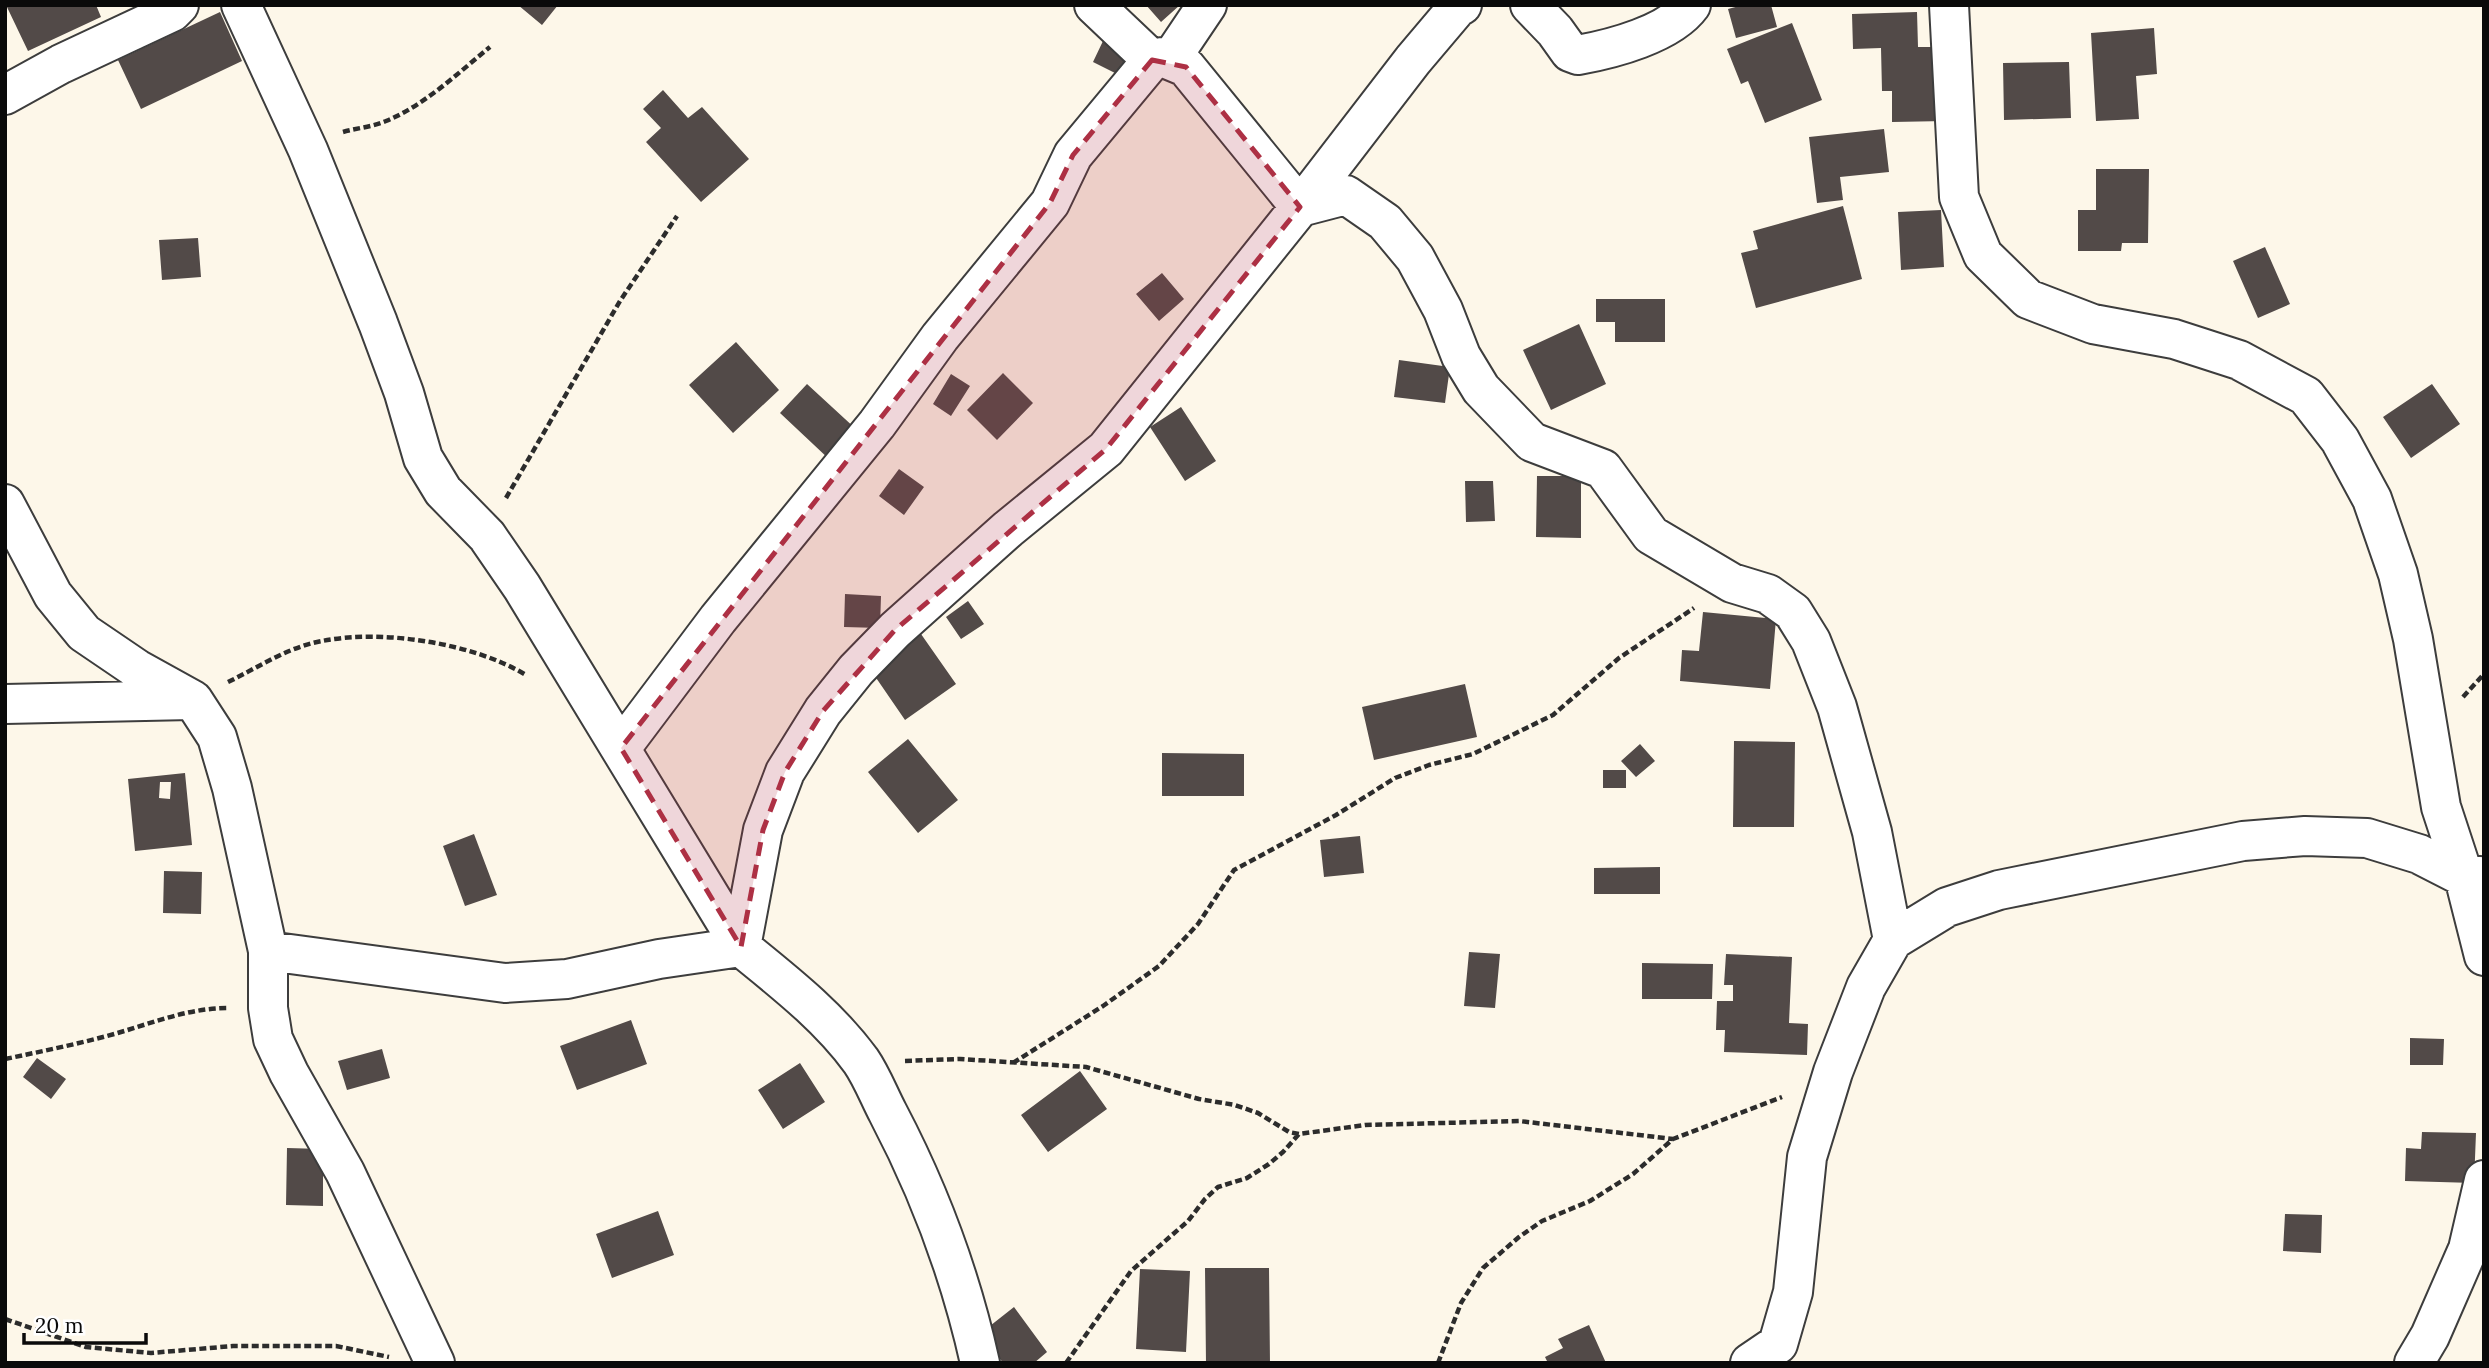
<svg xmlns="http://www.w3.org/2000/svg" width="2489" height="1368" viewBox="0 0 2489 1368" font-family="Lora,serif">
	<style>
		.building { fill: #524a48; fill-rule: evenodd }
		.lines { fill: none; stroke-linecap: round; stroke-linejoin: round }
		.minor-casing { stroke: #3d3d3d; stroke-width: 42 }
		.path { stroke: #2c2c2c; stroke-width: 4.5; stroke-dasharray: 7 3.5; stroke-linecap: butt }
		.minor { stroke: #fff; stroke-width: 38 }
		.marked { fill: #ad3044; fill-opacity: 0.2; stroke: #ad3044; stroke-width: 5; stroke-dasharray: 14 9; stroke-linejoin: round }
	</style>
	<rect width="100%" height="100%" fill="#fdf7e9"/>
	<path class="building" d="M 6,5 L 96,5 L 101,17 L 28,51 Z
		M 518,5 L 558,5 L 542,25 Z
		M 1146,5 L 1180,5 L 1161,22 Z
		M 1743,5 L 1771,5 L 1777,27 L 1736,38 L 1728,9 Z
		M 220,12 L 242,61 L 141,109 L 118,60 Z
		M 1917,12 L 1918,47 L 1944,47 L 1946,121 L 1892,122 L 1892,91 L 1882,91 L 1881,48 L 1853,49 L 1852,14 Z
		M 1792,23 L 1822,100 L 1765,123 L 1748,81 L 1741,84 L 1727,49 Z
		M 2154,28 L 2157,74 L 2136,76 L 2139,119 L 2096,121 L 2091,33 Z
		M 1103,41 L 1137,59 L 1127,79 L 1093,62 Z
		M 2069,62 L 2071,118 L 2004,120 L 2003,63 Z
		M 663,90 L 688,118 L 702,107 L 749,159 L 701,202 L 646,142 L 661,128 L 643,109 Z
		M 1884,129 L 1889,172 L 1840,177 L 1843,200 L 1817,203 L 1809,137 Z
		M 2096,169 L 2149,169 L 2148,243 L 2122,243 L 2121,251 L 2078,251 L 2078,210 L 2096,210 Z
		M 1843,206 L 1862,279 L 1756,308 L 1741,253 L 1758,249 L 1753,231 Z
		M 1941,210 L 1944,267 L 1901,270 L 1898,212 Z
		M 198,238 L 201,277 L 162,280 L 159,240 Z
		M 2265,247 L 2290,304 L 2258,318 L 2233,261 Z
		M 1162,273 L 1184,299 L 1159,321 L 1136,294 Z
		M 1596,299 L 1665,299 L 1665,342 L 1615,342 L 1615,322 L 1596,322 Z
		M 1579,324 L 1606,384 L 1551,410 L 1523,350 Z
		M 736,342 L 779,390 L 733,433 L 689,385 Z
		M 1399,360 L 1450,367 L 1445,403 L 1394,397 Z
		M 1003,373 L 1033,403 L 997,440 L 967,410 Z
		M 951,374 L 970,386 L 951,416 L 933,404 Z
		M 807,384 L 857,430 L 830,460 L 780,413 Z
		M 2432,384 L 2460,424 L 2411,458 L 2383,417 Z
		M 1181,407 L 1216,461 L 1185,481 L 1150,427 Z
		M 899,469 L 924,487 L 904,515 L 879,496 Z
		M 1537,476 L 1581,476 L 1581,538 L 1536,537 Z
		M 1465,481 L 1493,481 L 1495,521 L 1466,522 Z
		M 845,594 L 881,596 L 880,628 L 844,627 Z
		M 968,601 L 984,624 L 961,639 L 946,617 Z
		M 1703,612 L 1776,619 L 1770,689 L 1680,681 L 1682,650 L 1699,651 Z
		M 921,634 L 956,684 L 905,720 L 870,669 Z
		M 1465,684 L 1477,737 L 1374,760 L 1362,707 Z
		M 908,739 L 958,800 L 918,833 L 868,772 Z
		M 1734,741 L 1795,742 L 1794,827 L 1733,827 Z
		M 1640,744 L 1655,761 L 1636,777 L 1621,761 Z
		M 1162,753 L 1244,754 L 1244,796 L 1162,796 Z
		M 1603,770 L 1626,770 L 1626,788 L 1603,788 Z
		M 185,773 L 192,845 L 135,851 L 128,779 ZM 160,782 L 171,782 L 170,799 L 159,798 Z
		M 474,834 L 497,895 L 465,906 L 443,846 Z
		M 1360,836 L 1364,873 L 1324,877 L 1320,840 Z
		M 1660,867 L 1660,894 L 1594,894 L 1594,868 Z
		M 164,871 L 202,872 L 201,914 L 163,913 Z
		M 1469,952 L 1500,954 L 1495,1008 L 1464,1006 Z
		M 1726,954 L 1792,957 L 1789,1023 L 1808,1024 L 1807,1055 L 1724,1052 L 1725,1030 L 1716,1030 L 1717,1001 L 1733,1001 L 1733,985 L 1724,985 Z
		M 1642,963 L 1713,964 L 1712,999 L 1642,999 Z
		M 631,1020 L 647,1064 L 577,1090 L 560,1046 Z
		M 2410,1038 L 2444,1039 L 2443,1065 L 2410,1065 Z
		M 382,1049 L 390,1078 L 347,1090 L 338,1061 Z
		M 37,1058 L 66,1079 L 51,1099 L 23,1077 Z
		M 800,1063 L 825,1102 L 783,1129 L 758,1090 Z
		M 1080,1071 L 1107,1109 L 1048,1152 L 1021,1115 Z
		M 2422,1132 L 2476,1133 L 2474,1183 L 2405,1181 L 2406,1148 L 2421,1149 Z
		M 287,1148 L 323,1149 L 323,1206 L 286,1205 Z
		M 658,1211 L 674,1255 L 612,1278 L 596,1234 Z
		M 2285,1214 L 2322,1215 L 2321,1253 L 2283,1251 Z
		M 1205,1268 L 1269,1268 L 1270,1363 L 1206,1363 Z
		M 1140,1269 L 1190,1271 L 1186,1352 L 1136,1349 Z
		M 1014,1307 L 1047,1352 L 1034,1363 L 1003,1363 L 981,1333 Z
		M 1589,1325 L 1606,1363 L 1548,1363 L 1545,1357 L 1563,1348 L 1558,1339 Z"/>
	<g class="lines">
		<g class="minor-casing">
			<path id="minor" d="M 241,5 L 308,150 L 378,323 L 404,393 L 423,458 L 443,491 L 487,536 L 522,587 L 741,947 C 784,982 828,1016 861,1061 C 872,1077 879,1096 888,1113 C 929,1191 961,1277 980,1363
				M 1094,5 L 1152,60
				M 1530,5 L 1555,31 L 1570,52 L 1578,55 C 1612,49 1670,34 1691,5
				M 1949,5 L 1959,197 L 1983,255 L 2028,299 L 2093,324 L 2174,339 L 2239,360 L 2306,396 L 2340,440 L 2372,499 L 2398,574 L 2413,639 L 2441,807 L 2464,877 L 2484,956
				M 1170,60 L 1207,5
				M 5,95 L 61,64 L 172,12 L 179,5
				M 1300,207 L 1346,195 L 1385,222 L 1415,258 L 1443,310 L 1461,356 L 1481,389 L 1532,442 L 1603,469 L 1651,535 L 1732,583 L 1768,594 L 1793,612 L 1811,641 L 1837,707 L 1872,832 L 1893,940
				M 5,504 L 53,595 L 84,633 L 137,669 L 193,700 L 217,737 L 232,788 L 268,951 L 268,1008 L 273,1039 L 289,1073 L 345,1172 L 435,1363
				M 5,704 L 191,700
				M 621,748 L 718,619 L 877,424 L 940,337 L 1050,203 L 1073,155 L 1152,60 L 1162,57 L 1186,67 L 1300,207
				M 268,951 L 505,983 L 567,979 L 659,959 L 741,947 L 763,830 L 785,772 L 823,711 L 856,670 L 895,630 L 1008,529 L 1106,449 L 1300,207 L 1413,60 L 1457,8 L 1462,5
				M 1750,1363 L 1778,1344 L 1793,1292 L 1807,1157 L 1833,1072 L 1866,987 L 1893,940 L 1947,907 L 1999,890 L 2243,841 L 2305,836 L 2367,838 L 2419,854 L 2464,877 L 2480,876
				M 2414,1363 L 2430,1336 L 2468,1249 L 2484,1180"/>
		</g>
		<path class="path" d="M 343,132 C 357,128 372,127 386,121 C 425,105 458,73 490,47
			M 506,498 L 620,301 L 677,216
			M 228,682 C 259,667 288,647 322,641 C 383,629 473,643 526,675
			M 2463,697 L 2484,674
			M 5,1059 C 39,1052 73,1045 107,1036 C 148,1025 185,1008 229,1008
			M 905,1061 L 960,1059 L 1086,1067 L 1199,1099 L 1235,1105 L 1258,1113 L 1289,1132 L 1299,1134 L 1365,1125 L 1519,1121 L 1673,1139
			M 1013,1063 L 1103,1006 L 1159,966 L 1198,924 L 1234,870 L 1336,815 L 1395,778 L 1429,765 L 1473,754 L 1553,715 L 1619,658 L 1694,608
			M 5,1319 L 86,1347 L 151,1353 L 233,1346 L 336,1346 L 389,1357
			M 1066,1363 L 1131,1271 L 1188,1221 L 1205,1199 L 1218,1187 L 1247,1178 L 1269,1164 L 1283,1152 L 1299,1134
			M 1438,1363 L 1461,1303 L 1483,1268 L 1519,1237 L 1542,1221 L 1590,1201 L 1633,1174 L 1673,1139 L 1782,1097"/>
		<use href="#minor" class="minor"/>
	</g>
	<path class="marked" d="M 1152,60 L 1186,67 L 1300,207 L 1106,449 L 895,630 L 823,711 L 785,772 L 763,830 L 741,947 L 621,748 L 1050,203 L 1073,155 Z"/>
	<rect width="2489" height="1368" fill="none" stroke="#0a0a0a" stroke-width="14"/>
	<path d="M24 1333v10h122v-10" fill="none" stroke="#0a0a0a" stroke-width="3.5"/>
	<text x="35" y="1333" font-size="21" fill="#0a0a0a" stroke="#ffffff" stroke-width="5" paint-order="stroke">20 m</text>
</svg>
